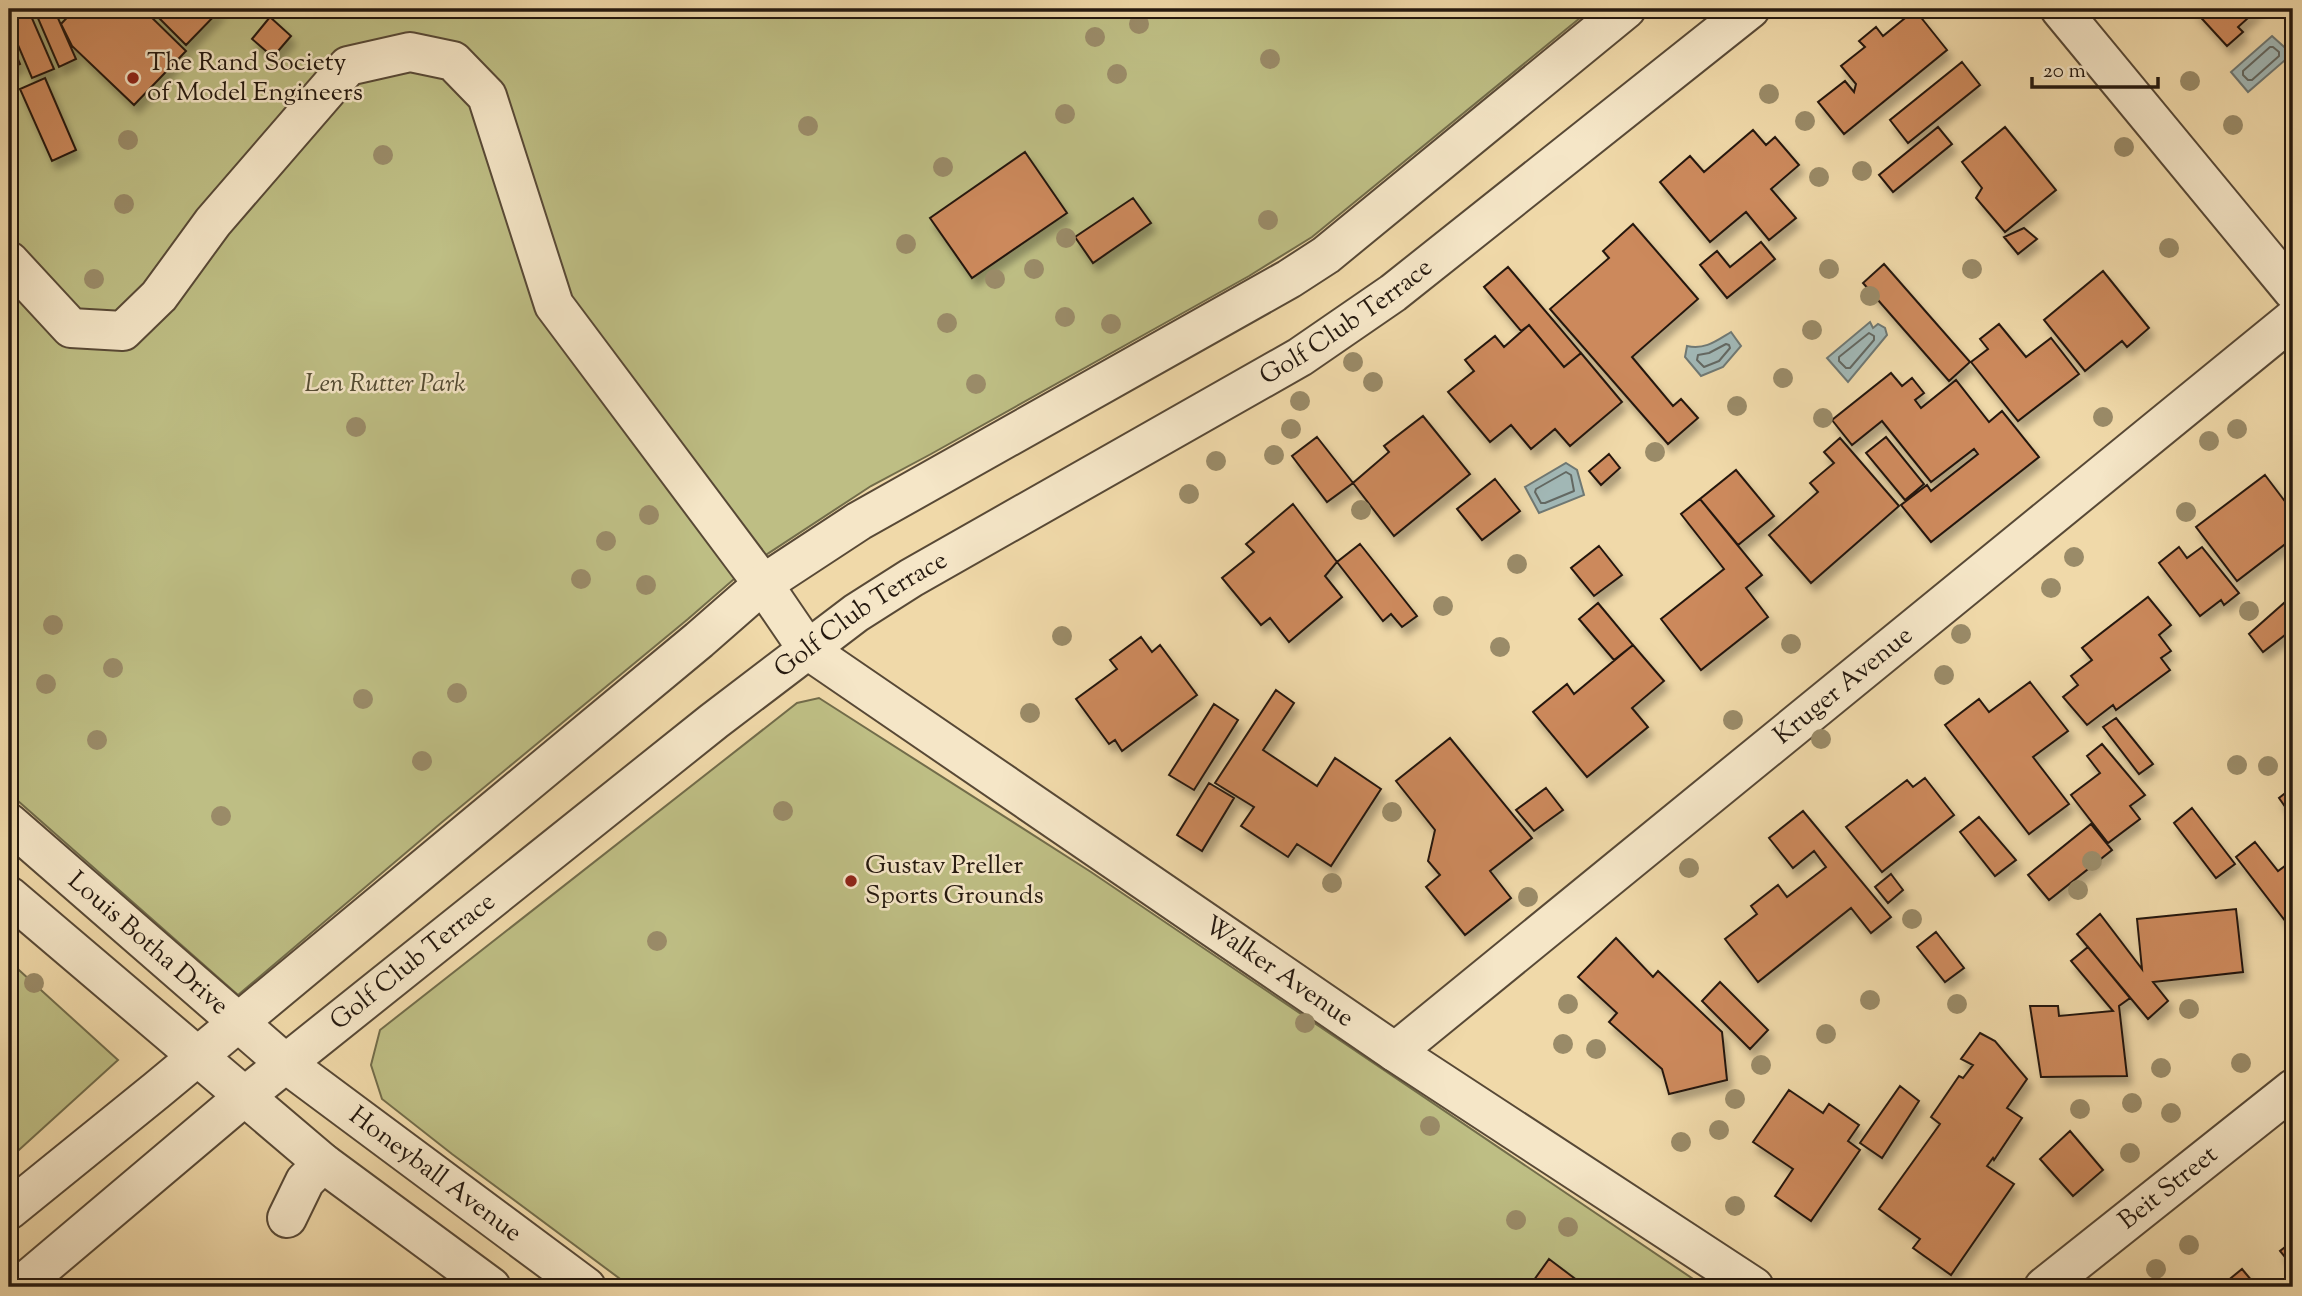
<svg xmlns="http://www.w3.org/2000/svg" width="2302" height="1296" viewBox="0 0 2302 1296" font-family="'Sorts Mill Goudy',serif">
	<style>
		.green { fill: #bebe84; stroke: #726c4a; stroke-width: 2 }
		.water { fill: #a1b7b5; stroke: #6f7873; stroke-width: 2 }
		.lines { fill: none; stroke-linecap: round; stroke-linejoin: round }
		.shore { stroke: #636862; stroke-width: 2 }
		.building { fill: #cc895b; stroke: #25190f; stroke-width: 2; filter: url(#shadow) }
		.minor-casing { stroke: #584936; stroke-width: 42 }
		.minor { stroke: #f5e6c7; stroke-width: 38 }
		.tree { fill: #9a8b68 }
		.poi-dot { fill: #8f2418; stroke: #f5e6c7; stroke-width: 2.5 }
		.labels { text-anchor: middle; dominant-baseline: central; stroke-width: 5; stroke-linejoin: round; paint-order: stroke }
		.poi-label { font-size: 26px; fill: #25190f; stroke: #f5e6c7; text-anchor: start }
		.street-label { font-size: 26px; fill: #25190f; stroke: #f5e6c7 }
		.park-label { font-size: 26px; font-style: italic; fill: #534b32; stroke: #f5e6c7 }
	</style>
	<defs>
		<filter id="shadow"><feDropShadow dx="4.5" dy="8" stdDeviation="3.5" flood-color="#0004"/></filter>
	</defs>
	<rect width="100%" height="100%" fill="#f0d9a9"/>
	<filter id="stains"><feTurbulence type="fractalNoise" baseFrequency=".00286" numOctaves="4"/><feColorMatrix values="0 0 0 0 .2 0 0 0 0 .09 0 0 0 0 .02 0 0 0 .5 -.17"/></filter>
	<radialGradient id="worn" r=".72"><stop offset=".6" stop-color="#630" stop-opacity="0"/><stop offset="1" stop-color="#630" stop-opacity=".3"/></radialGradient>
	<path class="green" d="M 9,9 L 1591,9 L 1312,237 L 1249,276 L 931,454 L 871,486 L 749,566 L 688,619 L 441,823 L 238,995 L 9,793 Z
		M 819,698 L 1091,872 L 1705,1287 L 631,1287 L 452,1154 L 382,1099 L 371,1065 L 380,1030 L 797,703 Z
		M 9,961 L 118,1060 L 9,1159 Z"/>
	<path class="water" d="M 2272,36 L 2292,54 L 2248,92 L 2231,72 Z
		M 1870,322 L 1873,328 L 1878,324 L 1885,328 L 1887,335 L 1848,382 L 1827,358 Z
		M 1731,332 L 1741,346 L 1723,367 L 1701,376 L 1685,357 L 1687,346 C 1705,350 1716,341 1731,332 Z
		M 1566,463 L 1577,470 L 1584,495 L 1539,513 L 1525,487 Z"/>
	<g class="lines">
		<path class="shore" d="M 2270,47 L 2273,47 L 2279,52 L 2279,56 L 2252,80 L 2248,80 L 2243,75 L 2243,71 Z
			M 1869,333 L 1874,336 L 1874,340 L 1850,368 L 1846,368 L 1839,361 L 1839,357 Z
			M 1726,344 L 1729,345 L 1730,348 L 1719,361 L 1704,367 L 1697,360 L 1698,355 L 1709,353 Z
			M 1566,472 L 1571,475 L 1574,491 L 1545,503 L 1541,503 L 1535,492 L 1536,489 Z"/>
	</g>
	<path class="building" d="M 9,9 L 28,9 L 54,69 L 32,78 L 9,24 Z
		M 34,9 L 54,9 L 76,59 L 59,67 Z
		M 75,9 L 143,9 L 186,51 L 134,105 L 72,46 L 61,24 Z
		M 150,9 L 221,9 L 186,45 Z
		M 2193,9 L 2258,9 L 2238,27 L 2243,32 L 2227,46 Z
		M 1915,10 L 1947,50 L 1844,134 L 1818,102 L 1845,81 L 1854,92 L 1856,84 L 1841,66 L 1865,47 L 1859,41 L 1876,27 L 1883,36 Z
		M 270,17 L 291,36 L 273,57 L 252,39 Z
		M 9,38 L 20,64 L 9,69 Z
		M 1962,62 L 1980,85 L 1908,143 L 1890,120 Z
		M 45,78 L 76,150 L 52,161 L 20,89 Z
		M 1938,127 L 1952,144 L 1893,192 L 1879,175 Z
		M 2005,127 L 2056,190 L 2005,232 L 1976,198 L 1982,188 L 1962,162 Z
		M 1753,130 L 1766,145 L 1775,137 L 1799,165 L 1771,189 L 1796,218 L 1769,240 L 1746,212 L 1710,242 L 1660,182 L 1690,156 L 1704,172 Z
		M 1025,152 L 1067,213 L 972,278 L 930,218 Z
		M 1133,198 L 1151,223 L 1093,263 L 1075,237 Z
		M 1633,224 L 1698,299 L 1632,357 L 1673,406 L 1681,399 L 1698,418 L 1668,444 L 1550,309 L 1609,258 L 1603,251 Z
		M 2024,228 L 2037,239 L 2018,254 L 2004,237 Z
		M 1761,242 L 1775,259 L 1727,298 L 1700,265 L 1717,251 L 1730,267 Z
		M 1884,264 L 1970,362 L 1949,381 L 1863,283 Z
		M 1508,267 L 1581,353 L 1564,367 L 1529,325 L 1521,331 L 1484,287 Z
		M 2103,271 L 2149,328 L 2127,347 L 2122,341 L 2085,371 L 2044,320 Z
		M 1999,324 L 2026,357 L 2051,338 L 2079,374 L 2018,421 L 1971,362 L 1988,349 L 1980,339 Z
		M 1529,325 L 1564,367 L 1581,353 L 1622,402 L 1570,446 L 1555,429 L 1531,449 L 1511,425 L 1490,442 L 1448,392 L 1474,371 L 1465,360 L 1495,336 L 1504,347 Z
		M 1891,373 L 1902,386 L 1912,378 L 1924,393 L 1915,400 L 1921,408 L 1956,380 L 1989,422 L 2002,411 L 2039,457 L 1931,542 L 1901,505 L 1927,485 L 1931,491 L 1978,454 L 1974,449 L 1931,482 L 1882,421 L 1852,445 L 1832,420 Z
		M 1423,416 L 1470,474 L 1394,536 L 1353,483 L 1389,452 L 1384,446 Z
		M 1317,437 L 1353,483 L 1327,502 L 1292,456 Z
		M 1886,437 L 1924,484 L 1905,500 L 1866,453 Z
		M 1840,438 L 1899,506 L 1811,583 L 1769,535 L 1818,492 L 1810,483 L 1834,463 L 1824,452 Z
		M 1609,454 L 1620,468 L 1601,485 L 1589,471 Z
		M 1736,470 L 1774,516 L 1738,545 L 1700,499 Z
		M 2265,475 L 2293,512 L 2293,549 L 2288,542 L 2237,581 L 2196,527 Z
		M 1495,479 L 1520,511 L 1482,540 L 1457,509 Z
		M 1700,499 L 1762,575 L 1746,588 L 1768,617 L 1701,670 L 1661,619 L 1724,569 L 1681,514 Z
		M 1293,504 L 1337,562 L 1325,576 L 1342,597 L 1289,642 L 1270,618 L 1261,625 L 1222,578 L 1254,552 L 1246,544 Z
		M 1360,544 L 1417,616 L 1402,627 L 1391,614 L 1383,621 L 1337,562 Z
		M 1599,546 L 1622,575 L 1594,596 L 1571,568 Z
		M 2179,547 L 2187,558 L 2202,547 L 2239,593 L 2224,605 L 2221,600 L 2200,616 L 2159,563 Z
		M 2293,595 L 2293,637 L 2289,632 L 2263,652 L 2249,634 Z
		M 2148,597 L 2171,625 L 2159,635 L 2171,651 L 2161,658 L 2170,670 L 2116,710 L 2113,705 L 2087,725 L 2063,697 L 2078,685 L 2071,676 L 2092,660 L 2082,648 Z
		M 1598,603 L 1633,645 L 1614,660 L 1579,619 Z
		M 1141,637 L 1152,652 L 1160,645 L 1197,695 L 1122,751 L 1115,740 L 1109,744 L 1076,699 L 1117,669 L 1110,660 Z
		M 1633,645 L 1664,681 L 1632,708 L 1648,727 L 1587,777 L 1533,712 L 1567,684 L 1574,694 Z
		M 2030,682 L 2068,731 L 2033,757 L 2069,804 L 2029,834 L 1945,725 L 1979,699 L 1989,712 Z
		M 1276,690 L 1294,703 L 1263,750 L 1317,786 L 1335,758 L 1381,789 L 1331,866 L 1297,844 L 1288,857 L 1241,826 L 1254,807 L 1215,783 Z
		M 1214,704 L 1238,720 L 1194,790 L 1169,775 Z
		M 2116,718 L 2153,764 L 2139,774 L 2103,727 Z
		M 1450,738 L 1532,838 L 1490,871 L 1511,898 L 1465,935 L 1426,887 L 1440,875 L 1428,861 L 1435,830 L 1396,781 Z
		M 2102,744 L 2145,795 L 2130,806 L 2140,819 L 2108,843 L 2071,795 L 2100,773 L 2087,756 Z
		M 1925,778 L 1954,815 L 1882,872 L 1846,827 L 1907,780 L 1913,787 Z
		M 1209,783 L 1234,798 L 1202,851 L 1177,835 Z
		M 2293,787 L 2293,818 L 2279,798 Z
		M 1546,788 L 1563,810 L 1534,831 L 1516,810 Z
		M 2192,808 L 2235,864 L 2216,878 L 2174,823 Z
		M 1803,811 L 1891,917 L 1871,933 L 1851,908 L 1758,982 L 1725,939 L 1757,914 L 1751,906 L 1778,885 L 1787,897 L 1826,867 L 1814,851 L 1793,868 L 1769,838 Z
		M 1979,817 L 2016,860 L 1995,876 L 1960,832 Z
		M 2091,824 L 2112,850 L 2049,900 L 2028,875 Z
		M 2255,842 L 2278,871 L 2293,860 L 2293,931 L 2236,857 Z
		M 1891,874 L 1903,890 L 1888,903 L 1875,887 Z
		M 2236,909 L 2243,972 L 2153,982 L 2168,1001 L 2148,1019 L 2077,934 L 2100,914 L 2142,969 L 2137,919 Z
		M 1936,932 L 1964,968 L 1945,982 L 1917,947 Z
		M 1616,938 L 1653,977 L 1658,971 L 1722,1032 L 1727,1080 L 1669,1094 L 1662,1069 L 1609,1022 L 1617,1013 L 1578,977 Z
		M 2088,947 L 2130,998 L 2119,1006 L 2127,1076 L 2041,1077 L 2030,1006 L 2058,1006 L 2059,1016 L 2113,1011 L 2071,961 Z
		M 1720,982 L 1768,1030 L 1750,1049 L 1702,1001 Z
		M 1980,1033 L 1995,1041 L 2027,1079 L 2007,1108 L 2022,1118 L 1994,1160 L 1993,1158 L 1987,1166 L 2014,1184 L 1951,1275 L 1913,1248 L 1920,1239 L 1879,1209 L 1940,1124 L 1931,1117 L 1959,1076 L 1963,1078 L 1973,1065 L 1961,1059 Z
		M 1900,1086 L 1919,1101 L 1882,1158 L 1860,1143 Z
		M 1789,1090 L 1823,1113 L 1829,1104 L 1859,1125 L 1848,1141 L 1860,1150 L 1811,1221 L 1775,1196 L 1793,1169 L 1753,1142 Z
		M 2070,1131 L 2103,1170 L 2073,1196 L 2040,1159 Z
		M 2293,1241 L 2293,1267 L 2280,1251 Z
		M 1549,1259 L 1586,1287 L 1529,1287 Z
		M 2242,1269 L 2257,1287 L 2220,1287 Z"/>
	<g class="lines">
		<g class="minor-casing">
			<g id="minor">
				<path d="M 2060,9 L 2293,291"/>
				<path id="s1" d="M 9,261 L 71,328 L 123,331 L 159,296 L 213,222 L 348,66 L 410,52 L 453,61 L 487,96 L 554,305 L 763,584 L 808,650 L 1395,1052 L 1754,1287"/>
				<path id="s2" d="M 9,823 L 285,1063 L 586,1287"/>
				<path d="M 9,896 L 323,1163 L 491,1287"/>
				<path id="s3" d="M 1395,1052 L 2293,319"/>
				<path d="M 9,1210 L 157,1090 L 699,640 L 763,584 L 859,521 L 1289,279 L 1326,255 L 1626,9"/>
				<path d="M 287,1218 L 305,1181 L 323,1163"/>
				<path id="s4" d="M 19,1287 L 245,1096 L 714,721 L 856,613 L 911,578 L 1300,357 L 1393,293 L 1750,9"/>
				<path id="s5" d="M 2044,1287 L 2293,1089"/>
			</g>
		</g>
		<use href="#minor" class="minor"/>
	</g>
	<g class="tree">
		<circle cx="1139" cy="24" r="10"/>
		<circle cx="1095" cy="37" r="10"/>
		<circle cx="1270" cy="59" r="10"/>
		<circle cx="1117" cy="74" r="10"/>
		<circle cx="2190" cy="81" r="10"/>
		<circle cx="1769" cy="94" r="10"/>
		<circle cx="1065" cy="114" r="10"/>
		<circle cx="1805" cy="121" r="10"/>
		<circle cx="2233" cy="125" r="10"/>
		<circle cx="808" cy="126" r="10"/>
		<circle cx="128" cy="140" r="10"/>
		<circle cx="2124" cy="147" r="10"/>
		<circle cx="383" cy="155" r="10"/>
		<circle cx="943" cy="167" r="10"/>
		<circle cx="1862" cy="171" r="10"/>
		<circle cx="1819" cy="177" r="10"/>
		<circle cx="124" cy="204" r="10"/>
		<circle cx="1268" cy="220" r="10"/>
		<circle cx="1066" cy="238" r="10"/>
		<circle cx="906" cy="244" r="10"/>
		<circle cx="2169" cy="248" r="10"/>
		<circle cx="1034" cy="269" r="10"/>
		<circle cx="1829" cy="269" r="10"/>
		<circle cx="1972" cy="269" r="10"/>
		<circle cx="94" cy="279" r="10"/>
		<circle cx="995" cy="279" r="10"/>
		<circle cx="1870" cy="296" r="10"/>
		<circle cx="1065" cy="317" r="10"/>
		<circle cx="947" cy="323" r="10"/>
		<circle cx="1111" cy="324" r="10"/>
		<circle cx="1812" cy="330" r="10"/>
		<circle cx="1353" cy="362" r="10"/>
		<circle cx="1783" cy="378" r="10"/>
		<circle cx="1373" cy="382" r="10"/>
		<circle cx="976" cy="384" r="10"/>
		<circle cx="1300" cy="401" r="10"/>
		<circle cx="1737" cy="406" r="10"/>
		<circle cx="2103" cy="417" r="10"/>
		<circle cx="1823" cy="418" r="10"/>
		<circle cx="356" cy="427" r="10"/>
		<circle cx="1291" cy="429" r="10"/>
		<circle cx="2237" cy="429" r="10"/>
		<circle cx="2209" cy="441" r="10"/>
		<circle cx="1655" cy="452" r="10"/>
		<circle cx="1274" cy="455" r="10"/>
		<circle cx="1216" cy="461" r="10"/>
		<circle cx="1189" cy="494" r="10"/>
		<circle cx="1361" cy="510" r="10"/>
		<circle cx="2186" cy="512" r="10"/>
		<circle cx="649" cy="515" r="10"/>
		<circle cx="606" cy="541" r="10"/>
		<circle cx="2074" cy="557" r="10"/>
		<circle cx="1517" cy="564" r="10"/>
		<circle cx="581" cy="579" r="10"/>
		<circle cx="646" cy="585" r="10"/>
		<circle cx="2051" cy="588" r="10"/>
		<circle cx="1443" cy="606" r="10"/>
		<circle cx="2249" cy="611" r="10"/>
		<circle cx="53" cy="625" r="10"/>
		<circle cx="1961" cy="634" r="10"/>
		<circle cx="1062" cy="636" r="10"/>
		<circle cx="1791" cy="644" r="10"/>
		<circle cx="1500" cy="647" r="10"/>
		<circle cx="113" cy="668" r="10"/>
		<circle cx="1944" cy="675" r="10"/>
		<circle cx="46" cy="684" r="10"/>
		<circle cx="457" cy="693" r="10"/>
		<circle cx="363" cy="699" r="10"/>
		<circle cx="1030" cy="713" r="10"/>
		<circle cx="1733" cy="720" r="10"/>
		<circle cx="1821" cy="739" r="10"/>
		<circle cx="97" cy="740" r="10"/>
		<circle cx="422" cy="761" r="10"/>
		<circle cx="2237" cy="765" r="10"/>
		<circle cx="2268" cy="766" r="10"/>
		<circle cx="783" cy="811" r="10"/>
		<circle cx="1392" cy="812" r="10"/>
		<circle cx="221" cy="816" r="10"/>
		<circle cx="2092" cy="861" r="10"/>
		<circle cx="1689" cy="868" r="10"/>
		<circle cx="1332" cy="883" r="10"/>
		<circle cx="2078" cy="890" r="10"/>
		<circle cx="1528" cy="897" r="10"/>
		<circle cx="1912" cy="919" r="10"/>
		<circle cx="657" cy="941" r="10"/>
		<circle cx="34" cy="983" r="10"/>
		<circle cx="1870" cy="1000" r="10"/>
		<circle cx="1568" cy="1004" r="10"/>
		<circle cx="1957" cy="1004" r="10"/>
		<circle cx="2189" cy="1009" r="10"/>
		<circle cx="1305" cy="1023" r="10"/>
		<circle cx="1826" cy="1034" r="10"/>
		<circle cx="1563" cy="1044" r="10"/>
		<circle cx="1596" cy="1049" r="10"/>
		<circle cx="2241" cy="1063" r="10"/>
		<circle cx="1761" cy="1065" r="10"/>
		<circle cx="2161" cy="1068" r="10"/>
		<circle cx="1735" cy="1099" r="10"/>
		<circle cx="2132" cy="1103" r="10"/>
		<circle cx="2080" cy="1109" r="10"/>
		<circle cx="2171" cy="1113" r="10"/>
		<circle cx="1430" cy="1126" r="10"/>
		<circle cx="1719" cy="1130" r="10"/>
		<circle cx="1681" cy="1142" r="10"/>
		<circle cx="2130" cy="1153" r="10"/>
		<circle cx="1735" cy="1206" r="10"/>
		<circle cx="1516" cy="1220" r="10"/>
		<circle cx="1568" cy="1227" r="10"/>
		<circle cx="2189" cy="1245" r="10"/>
		<circle cx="2156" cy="1269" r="10"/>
	</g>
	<g class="poi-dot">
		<circle cx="133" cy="78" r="7"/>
		<circle cx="851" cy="881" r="7"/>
	</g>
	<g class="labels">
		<g class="poi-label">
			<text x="147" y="63">The Rand Society<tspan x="147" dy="30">of Model Engineers</tspan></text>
			<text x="865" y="866">Gustav Preller<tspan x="865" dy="30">Sports Grounds</tspan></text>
		</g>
		<g class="street-label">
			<text stroke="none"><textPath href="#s4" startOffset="1645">Golf Club Terrace</textPath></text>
			<text stroke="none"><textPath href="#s4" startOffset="1078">Golf Club Terrace</textPath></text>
			<text stroke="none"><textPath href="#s3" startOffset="579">Kruger Avenue</textPath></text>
			<text stroke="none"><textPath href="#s2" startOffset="184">Louis Botha Drive</textPath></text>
			<text stroke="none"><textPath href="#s4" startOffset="511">Golf Club Terrace</textPath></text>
			<text stroke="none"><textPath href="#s1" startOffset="1866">Walker Avenue</textPath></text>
			<text stroke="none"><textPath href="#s2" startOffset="553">Honeyball Avenue</textPath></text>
			<text stroke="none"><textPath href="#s5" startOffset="159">Beit Street</textPath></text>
		</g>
		<g class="park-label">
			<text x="385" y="384">Len Rutter Park</text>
		</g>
	</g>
	<rect width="2302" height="1296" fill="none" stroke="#f0d9a9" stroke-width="35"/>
	<rect x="10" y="10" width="2281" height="1275" fill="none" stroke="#25190f" stroke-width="3.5"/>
	<rect x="18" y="18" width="2267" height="1261" fill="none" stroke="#25190f" stroke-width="2"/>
	<path d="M2032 77v10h126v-10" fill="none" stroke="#25190f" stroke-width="3.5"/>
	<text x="2043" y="77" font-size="21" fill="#25190f" stroke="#f5e6c7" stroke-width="5" paint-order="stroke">20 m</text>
	<rect width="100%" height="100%" filter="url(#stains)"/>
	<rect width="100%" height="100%" fill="url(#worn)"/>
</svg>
